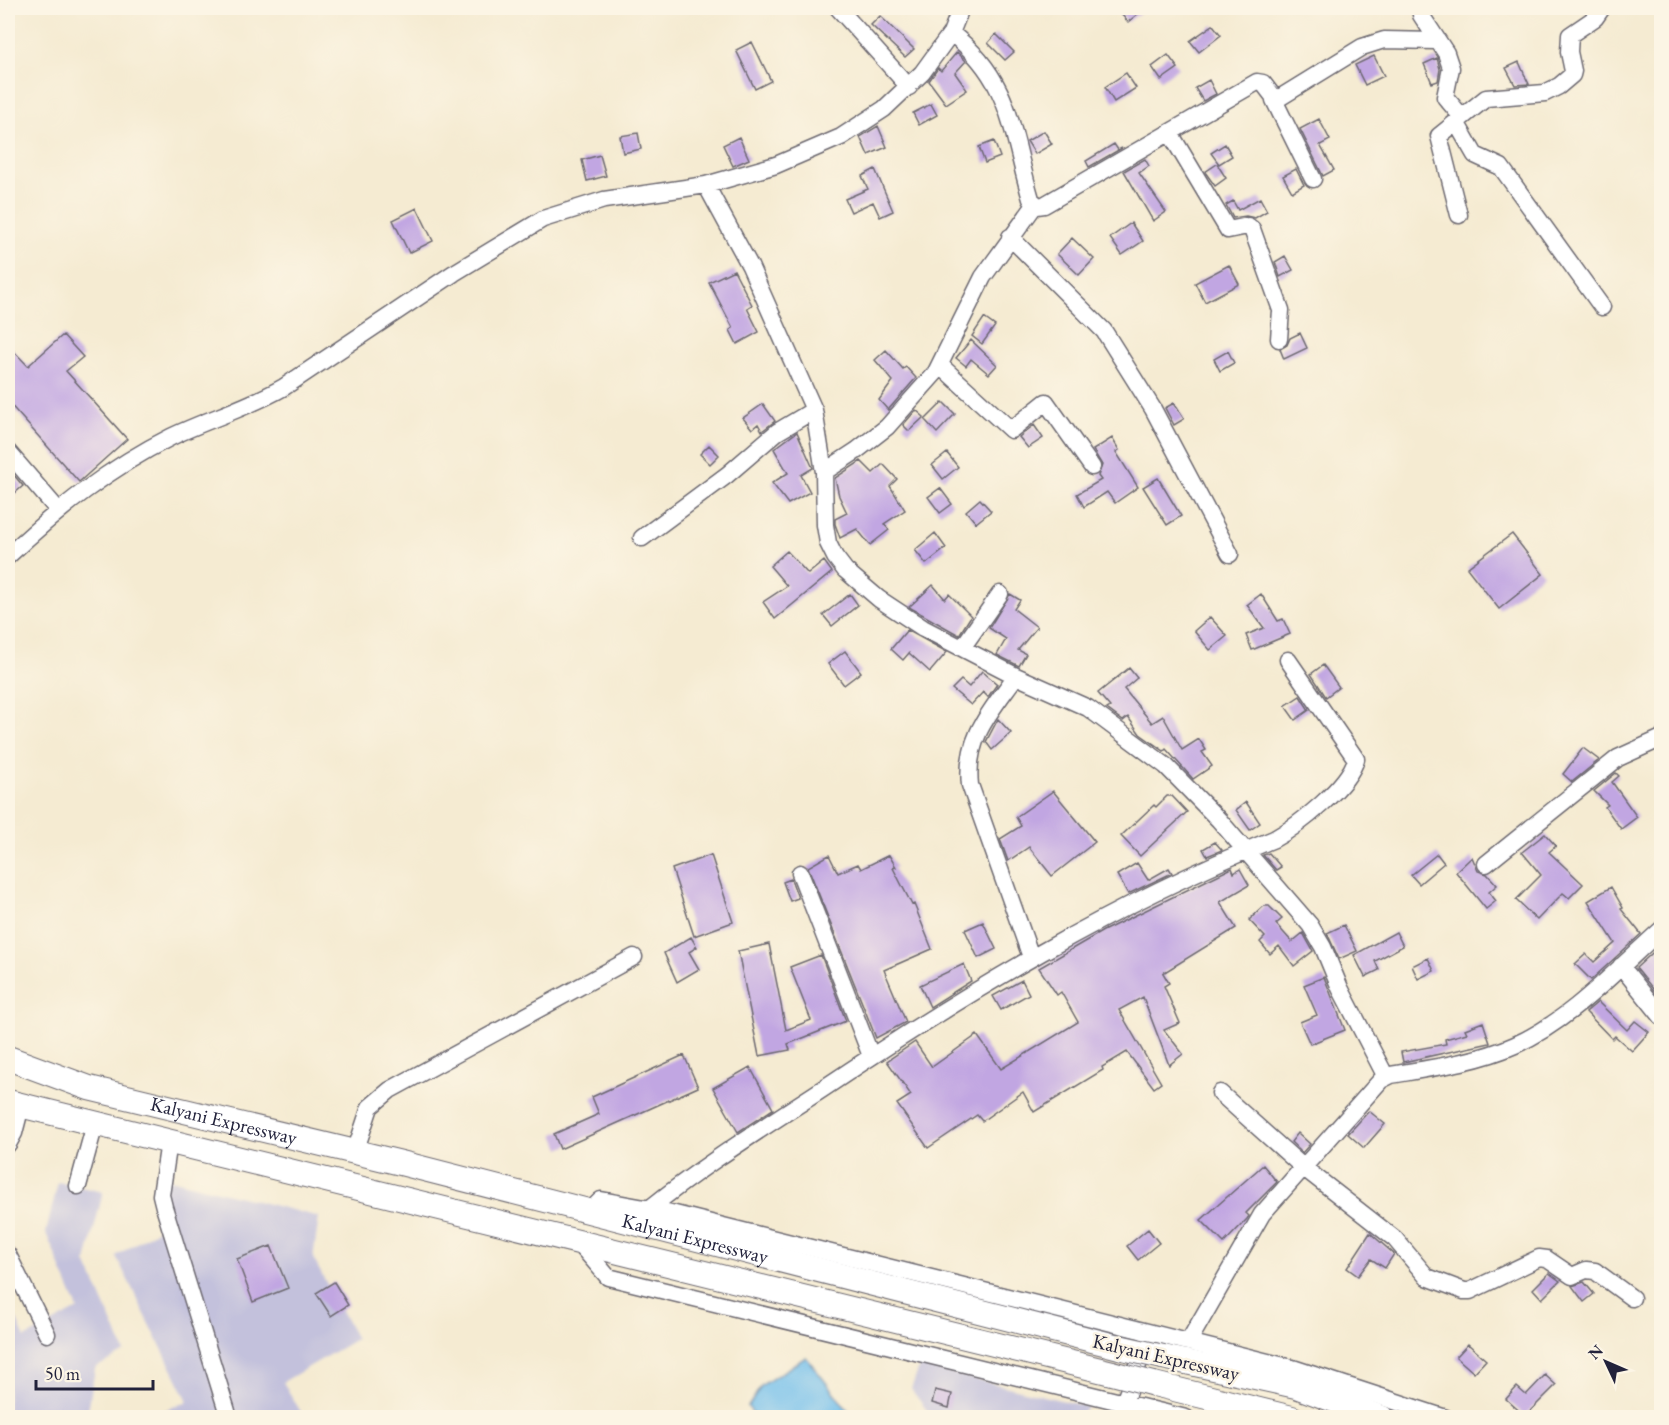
<svg xmlns="http://www.w3.org/2000/svg" width="1669" height="1425" viewBox="0 0 1669 1425" font-family="'EB Garamond',serif">
	<style>
		.industrial { fill: #c3c1dc }
		.water { fill: #72bfec; stroke: #4a7094; stroke-width: 1.5 }
		.building { fill: #c1a6e2 }
		.lines { fill: none; stroke-linecap: round; stroke-linejoin: round }
		.minor-casing { stroke: #6c6870; stroke-width: 19 }
		.highway-casing { stroke: #6c6870; stroke-width: 26 }
		.minor { stroke: #fff; stroke-width: 16 }
		.highway { stroke: #fff; stroke-width: 24 }
		.highway-bridge-casing { stroke: #6c6870; stroke-width: 26; stroke-linecap: butt }
		.highway-bridge { stroke: #fff; stroke-width: 24 }
		.labels { text-anchor: middle; dominant-baseline: central; stroke-width: 5; stroke-linejoin: round; paint-order: stroke }
		.street-label { font-size: 20px; fill: #22223b; stroke: #fcf5e5 }
	</style>
	<rect width="100%" height="100%" fill="#fcf5e5"/>
	<filter id="ink" filterUnits="userSpaceOnUse"><feTurbulence type="fractalNoise" baseFrequency=".0167" numOctaves="2"/><feDisplacementMap in="SourceGraphic" scale="12" xChannelSelector="R" yChannelSelector="G"/><feConvolveMatrix kernelMatrix="1 2 1 2 8 2 1 2 1" color-interpolation-filters="sRGB"/></filter>
	<filter id="wash" filterUnits="userSpaceOnUse"><feTurbulence type="fractalNoise" baseFrequency=".008" numOctaves="4" result="noise"/><feDisplacementMap in="SourceGraphic" scale="24" xChannelSelector="R" yChannelSelector="G"/><feGaussianBlur stdDeviation="1.35" result="paint"/><feColorMatrix in="noise" values="0 0 0 0 0 0 0 0 0 0 0 0 0 0 0 0 0 1.4 0 .05"/><feComposite in="paint" operator="in"/></filter>
	<g filter="url(#wash)">
		<rect width="100%" height="100%" fill="#f5ebd2"/>
		<path class="industrial" d="M 159,1176 L 319,1217 L 313,1258 L 356,1339 L 283,1382 L 304,1417 L 147,1417 L 188,1401 L 116,1256 L 157,1230 Z
			M 58,1182 L 103,1192 L 86,1262 L 125,1352 L 95,1368 L 87,1417 L 8,1417 L 8,1300 L 25,1338 L 78,1309 L 46,1233 Z
			M 920,1365 L 1088,1407 L 1077,1417 L 932,1417 L 911,1389 Z"/>
		<path class="water" d="M 806,1357 L 853,1417 L 756,1417 L 748,1407 L 762,1385 Z"/>
		<g id="blocks">
			<path class="building" d="M 1116,8 L 1145,8 L 1128,22 Z
				M 880,16 L 914,49 L 905,57 L 871,25 Z
				M 1213,25 L 1221,35 L 1199,52 L 1190,41 Z
				M 996,34 L 1014,52 L 1005,60 L 988,43 Z
				M 752,42 L 771,81 L 755,89 L 736,50 Z
				M 957,52 L 966,61 L 955,73 L 967,90 L 946,104 L 929,81 L 938,68 L 941,71 Z
				M 1168,55 L 1178,68 L 1161,80 L 1152,67 Z
				M 1374,56 L 1384,76 L 1365,85 L 1355,65 Z
				M 1437,58 L 1440,69 L 1438,81 L 1432,83 L 1424,64 Z
				M 1519,62 L 1526,78 L 1529,84 L 1515,85 L 1506,68 Z
				M 1126,73 L 1136,88 L 1114,102 L 1105,87 Z
				M 1209,80 L 1216,94 L 1203,101 L 1195,88 Z
				M 931,104 L 937,115 L 919,125 L 913,113 Z
				M 1319,119 L 1330,140 L 1320,145 L 1334,170 L 1323,176 L 1300,129 Z
				M 878,126 L 887,147 L 868,155 L 860,137 Z
				M 1044,131 L 1052,144 L 1035,154 L 1027,141 Z
				M 638,133 L 641,149 L 623,153 L 620,136 Z
				M 739,137 L 749,159 L 733,166 L 723,145 Z
				M 994,141 L 1000,157 L 985,163 L 979,147 Z
				M 1114,144 L 1118,150 L 1122,148 L 1089,167 L 1086,161 Z
				M 1225,144 L 1232,156 L 1219,164 L 1211,153 Z
				M 600,155 L 606,176 L 587,181 L 582,160 Z
				M 1145,159 L 1149,166 L 1139,173 L 1166,212 L 1153,221 L 1124,171 Z
				M 1217,164 L 1226,178 L 1215,186 L 1205,172 Z
				M 875,169 L 893,211 L 880,217 L 873,202 L 851,212 L 845,199 L 868,189 L 862,176 Z
				M 1296,169 L 1304,185 L 1292,192 L 1283,176 Z
				M 1260,198 L 1267,211 L 1255,218 L 1246,216 L 1233,218 L 1226,205 L 1233,201 L 1238,210 Z
				M 417,208 L 433,241 L 409,253 L 393,220 Z
				M 1131,223 L 1143,241 L 1122,255 L 1110,238 Z
				M 1072,238 L 1094,259 L 1079,275 L 1057,254 Z
				M 1285,256 L 1293,270 L 1280,277 L 1275,262 Z
				M 1229,265 L 1239,284 L 1205,302 L 1195,283 Z
				M 734,270 L 752,305 L 747,308 L 759,332 L 737,344 L 730,330 L 733,328 L 709,282 Z
				M 984,318 L 995,326 L 982,344 L 972,336 Z
				M 1300,333 L 1307,348 L 1284,359 L 1280,349 L 1287,345 L 1290,338 Z
				M 63,335 L 83,357 L 66,371 L 127,439 L 79,482 L 8,402 L 8,345 L 28,366 Z
				M 971,340 L 997,365 L 989,374 L 971,359 L 966,366 L 956,358 Z
				M 886,350 L 903,369 L 906,367 L 916,378 L 888,410 L 879,400 L 893,381 L 875,360 Z
				M 1228,351 L 1234,363 L 1220,371 L 1214,359 Z
				M 943,402 L 955,414 L 937,433 L 925,420 Z
				M 1174,403 L 1184,419 L 1174,425 L 1165,408 Z
				M 763,404 L 775,421 L 762,431 L 758,424 L 752,429 L 743,418 Z
				M 916,410 L 924,417 L 909,431 L 903,425 Z
				M 1034,425 L 1043,438 L 1028,448 L 1019,437 Z
				M 797,432 L 812,466 L 813,468 L 801,475 L 810,492 L 788,504 L 772,483 L 788,473 L 774,449 Z
				M 1112,438 L 1119,450 L 1116,452 L 1138,487 L 1115,503 L 1107,492 L 1084,507 L 1077,494 L 1101,480 L 1098,476 L 1102,465 L 1093,450 Z
				M 709,445 L 719,455 L 710,464 L 700,454 Z
				M 947,453 L 958,467 L 943,479 L 932,465 Z
				M 861,461 L 873,473 L 883,464 L 897,479 L 890,486 L 905,510 L 884,524 L 889,530 L 870,545 L 857,529 L 840,538 L 835,524 L 835,519 L 847,513 L 839,496 L 835,478 Z
				M 8,468 L 23,486 L 8,499 Z
				M 1158,478 L 1181,516 L 1167,525 L 1143,487 Z
				M 940,488 L 952,504 L 940,513 L 928,497 Z
				M 980,499 L 991,511 L 976,523 L 966,511 Z
				M 935,533 L 946,548 L 926,564 L 915,550 Z
				M 1512,534 L 1543,574 L 1499,609 L 1467,568 Z
				M 787,551 L 808,574 L 824,561 L 832,572 L 775,619 L 763,602 L 787,586 L 770,566 Z
				M 933,585 L 945,599 L 949,594 L 971,616 L 959,635 L 909,607 Z
				M 850,594 L 858,605 L 832,626 L 823,615 Z
				M 1010,594 L 1020,600 L 1014,609 L 1037,627 L 1018,650 L 1026,654 L 1019,666 L 997,655 L 1006,639 L 989,628 Z
				M 1261,594 L 1278,621 L 1283,619 L 1290,634 L 1252,650 L 1246,635 L 1264,628 L 1247,605 Z
				M 1210,617 L 1227,636 L 1210,650 L 1194,631 Z
				M 907,630 L 947,652 L 930,672 L 909,653 L 903,660 L 891,649 Z
				M 845,651 L 861,672 L 844,685 L 828,664 Z
				M 1323,665 L 1339,687 L 1326,697 L 1311,674 Z
				M 1129,668 L 1137,678 L 1124,689 L 1152,723 L 1163,716 L 1182,750 L 1199,739 L 1206,750 L 1202,752 L 1212,766 L 1193,779 L 1166,749 L 1164,751 L 1140,734 L 1128,717 L 1123,721 L 1107,709 L 1110,707 L 1098,693 Z
				M 982,671 L 997,684 L 988,697 L 983,692 L 971,705 L 952,689 L 961,680 L 969,687 Z
				M 1300,696 L 1309,710 L 1295,720 L 1285,706 Z
				M 998,719 L 1011,733 L 992,750 L 986,742 Z
				M 1583,748 L 1599,760 L 1572,782 L 1563,774 Z
				M 1616,773 L 1619,776 L 1612,782 L 1637,817 L 1621,829 L 1605,807 L 1608,805 L 1594,791 Z
				M 1053,791 L 1095,842 L 1052,876 L 1029,847 L 1008,861 L 1000,839 L 1021,826 L 1016,817 Z
				M 1167,796 L 1172,796 L 1187,812 L 1140,856 L 1121,836 L 1154,805 L 1156,807 Z
				M 1246,802 L 1260,823 L 1250,830 L 1236,810 Z
				M 1545,834 L 1556,846 L 1549,852 L 1583,884 L 1569,898 L 1563,893 L 1537,920 L 1516,900 L 1541,875 L 1522,852 Z
				M 1215,842 L 1222,850 L 1207,856 L 1203,849 Z
				M 1269,853 L 1281,867 L 1276,870 L 1263,855 Z
				M 1437,854 L 1444,863 L 1419,884 L 1411,875 Z
				M 711,855 L 733,922 L 694,936 L 672,869 Z
				M 829,855 L 838,873 L 858,864 L 861,869 L 889,855 L 896,867 L 893,868 L 912,905 L 914,904 L 932,949 L 884,970 L 906,1022 L 876,1038 L 808,867 Z
				M 1472,857 L 1478,871 L 1487,874 L 1497,885 L 1489,892 L 1496,901 L 1486,909 L 1456,872 Z
				M 1137,863 L 1148,880 L 1169,868 L 1172,873 L 1128,894 L 1117,875 Z
				M 1232,868 L 1234,873 L 1240,869 L 1249,885 L 1220,902 L 1236,928 L 1163,973 L 1169,983 L 1164,986 L 1180,1023 L 1164,1030 L 1183,1054 L 1169,1065 L 1143,997 L 1119,1010 L 1161,1083 L 1154,1088 L 1127,1052 L 1102,1067 L 1103,1070 L 1034,1112 L 1023,1092 L 982,1121 L 977,1115 L 928,1148 L 897,1104 L 911,1095 L 887,1061 L 915,1042 L 932,1067 L 977,1035 L 1001,1069 L 1078,1022 L 1061,992 L 1057,995 L 1039,968 L 1103,931 Z
				M 791,879 L 798,898 L 790,901 L 783,882 Z
				M 1611,887 L 1623,908 L 1621,909 L 1641,934 L 1591,980 L 1575,964 L 1586,954 L 1594,962 L 1615,943 L 1588,901 Z
				M 1264,906 L 1269,906 L 1282,919 L 1276,924 L 1292,942 L 1303,933 L 1313,951 L 1294,966 L 1279,946 L 1270,954 L 1260,942 L 1265,937 L 1249,920 Z
				M 983,922 L 996,949 L 978,958 L 965,930 Z
				M 1344,925 L 1357,951 L 1339,959 L 1327,933 Z
				M 1396,932 L 1403,946 L 1375,961 L 1379,970 L 1365,977 L 1354,955 Z
				M 691,937 L 697,947 L 689,952 L 699,969 L 677,982 L 664,953 Z
				M 769,944 L 786,1030 L 811,1020 L 790,967 L 821,955 L 846,1021 L 788,1044 L 790,1050 L 759,1056 L 738,951 Z
				M 1662,944 L 1662,1000 L 1636,968 Z
				M 1428,958 L 1434,971 L 1418,979 L 1412,966 Z
				M 964,964 L 971,981 L 930,1007 L 920,985 Z
				M 1324,977 L 1345,1030 L 1310,1044 L 1300,1022 L 1317,1015 L 1304,985 Z
				M 1022,980 L 1029,994 L 1001,1010 L 993,996 Z
				M 1598,1002 L 1627,1030 L 1635,1021 L 1649,1032 L 1632,1051 L 1615,1036 L 1612,1039 L 1586,1012 Z
				M 1483,1022 L 1490,1043 L 1403,1062 L 1401,1052 L 1446,1044 L 1445,1039 L 1467,1033 L 1465,1029 Z
				M 684,1055 L 698,1087 L 560,1149 L 554,1134 L 599,1114 L 592,1097 Z
				M 750,1067 L 773,1109 L 738,1132 L 713,1088 Z
				M 1369,1111 L 1385,1124 L 1364,1148 L 1348,1134 Z
				M 1298,1133 L 1310,1144 L 1302,1153 L 1291,1142 Z
				M 1263,1165 L 1277,1182 L 1246,1213 L 1249,1216 L 1247,1219 L 1224,1243 L 1201,1220 Z
				M 1148,1229 L 1159,1243 L 1138,1260 L 1127,1246 Z
				M 1370,1233 L 1394,1254 L 1385,1268 L 1371,1259 L 1358,1276 L 1347,1268 Z
				M 271,1246 L 288,1288 L 253,1302 L 237,1259 Z
				M 1549,1273 L 1560,1281 L 1542,1299 L 1533,1289 Z
				M 334,1282 L 348,1305 L 331,1316 L 316,1293 Z
				M 1584,1282 L 1594,1294 L 1584,1302 L 1572,1286 Z
				M 1468,1344 L 1486,1360 L 1474,1373 L 1456,1357 Z
				M 1545,1375 L 1556,1385 L 1525,1416 L 1506,1399 L 1517,1387 L 1526,1395 Z
				M 935,1390 L 952,1394 L 949,1408 L 932,1403 Z"/>
		</g>
	</g>
	<g filter="url(#ink)">
		<use href="#blocks" fill-opacity="0" stroke="#6c6870" stroke-width="1.5"/>
		<g class="lines">
			<g class="minor-casing">
				<path id="minor" d="M 838,8 L 909,87
					M 1421,8 L 1421,15 L 1446,53 L 1451,68 L 1445,97 L 1462,117
					M 951,33 C 1012,80 1011,132 1031,199 L 1037,206 L 1044,205 L 1257,82 L 1263,83 L 1276,100 L 1362,47 L 1384,40 L 1437,41
					M 1274,100 L 1313,179
					M 1456,122 L 1475,155 L 1501,167 L 1602,307
					M 1170,133 L 1228,230 L 1248,226 L 1252,229 L 1281,310 L 1279,339
					M 706,185 L 750,266 L 814,410 L 824,472 L 825,525 L 828,543 L 835,557 L 845,570 L 879,599 L 923,628 L 1016,676 L 1088,708 L 1166,766 L 1219,820 L 1310,925 L 1323,947 L 1340,988 L 1386,1077
					M 1459,215 L 1439,136 L 1486,98 L 1545,93 L 1559,86 L 1572,75 L 1573,71 L 1569,52 L 1570,35 L 1595,18 L 1602,8
					M 1010,237 L 1104,331 L 1153,409 L 1230,554
					M 941,366 L 1011,430 L 1046,402 L 1092,467
					M 8,452 L 57,509
					M 824,472 L 856,451 L 887,427 L 936,372 L 983,277 L 1035,205
					M 642,538 L 727,475 L 777,432 L 814,410
					M 8,556 C 58,509 109,468 171,437 C 208,419 248,408 284,387 L 454,273 L 543,219 L 604,200 L 706,185 L 776,165 L 841,137 L 884,109 L 922,73 L 951,33 L 961,8
					M 962,648 L 1000,594
					M 1016,676 C 990,712 965,738 970,785 L 1031,957
					M 1486,864 L 1618,758 L 1662,738
					M 800,873 L 871,1056
					M 1621,966 L 1662,1017
					M 1220,1093 L 1304,1168 L 1395,1239 L 1427,1277 L 1464,1291 L 1470,1291 L 1539,1258 L 1547,1259 L 1572,1276 L 1586,1270 L 1595,1271 L 1632,1298
					M 169,1142 L 161,1195 L 164,1207 L 227,1411
					M 8,1144 L 14,1133 L 21,1106
					M 355,1152 L 370,1107 L 390,1090 L 634,957
					M 78,1186 L 95,1124
					M 649,1209 C 703,1165 763,1128 821,1090 C 964,994 1113,904 1274,839 C 1298,826 1349,786 1356,759 L 1288,660
					M 590,1211 L 601,1200 L 667,1212 L 1296,1369 L 1446,1418
					M 578,1242 L 608,1277 L 1186,1418
					M 8,1255 L 47,1334
					M 1189,1341 L 1262,1214 L 1381,1080 L 1391,1075 C 1432,1068 1477,1062 1515,1045 C 1571,1020 1616,970 1662,929
					M 1115,1418 L 1124,1402 L 1146,1344"/>
			</g>
			<g class="highway-casing">
				<g id="highway">
					<path id="s1" d="M 8,1058 L 89,1088 L 401,1163 L 1123,1348"/>
					<path d="M 8,1102 L 1112,1373"/>
					<path d="M 1163,1357 L 1296,1386 L 1382,1418"/>
					<path d="M 1154,1384 L 1292,1418"/>
				</g>
			</g>
			<use href="#minor" class="minor"/>
			<use href="#highway" class="highway"/>
			<g class="highway-bridge-casing">
				<path id="highway-bridge" d="M 1123,1348 L 1163,1357
					M 1112,1373 L 1154,1384"/>
			</g>
			<use href="#highway-bridge" class="highway-bridge"/>
		</g>
	</g>
	<g class="labels">
		<g class="street-label">
			<text stroke="none"><textPath href="#s1" startOffset="225">Kalyani Expressway</textPath></text>
			<text stroke="none"><textPath href="#s1" startOffset="711">Kalyani Expressway</textPath></text>
			<text transform="translate(1166 1357) rotate(13)">Kalyani Expressway</text>
		</g>
	</g>
	<rect width="1669" height="1425" fill="none" stroke="#fcf5e5" stroke-width="30"/>
	<g transform="translate(1606 1362) rotate(314)" stroke="#fcf5e5" stroke-width="4.5" paint-order="stroke">
	<path d="M0-4.5L10 22L0 15L-10 22Z" fill="#22223b"/>
	<text y="-9" font-size="16" font-weight="bold" text-anchor="middle" fill="#22223b">N</text>
	</g>
	<path d="M36 1380v9h117v-9" fill="none" stroke="#22223b" stroke-width="3"/>
	<text x="45" y="1380" font-size="18" fill="#22223b" stroke="#fcf5e5" stroke-width="4.5" paint-order="stroke">50 m</text>
</svg>
